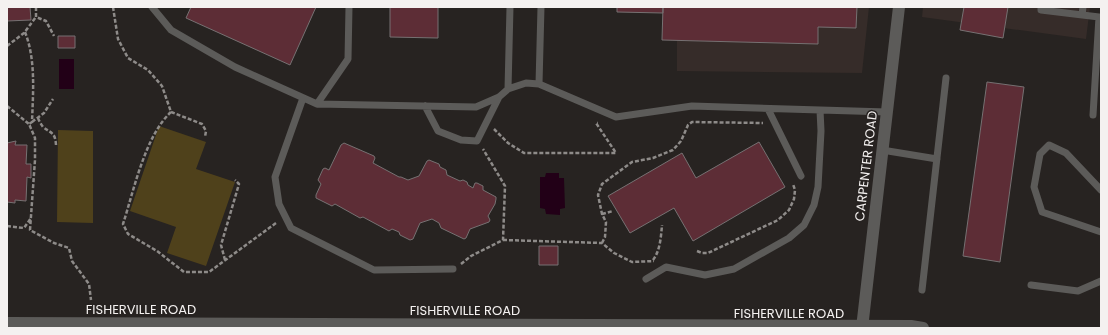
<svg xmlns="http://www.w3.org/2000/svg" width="1108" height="335" viewBox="0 0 1108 335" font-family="Poppins,sans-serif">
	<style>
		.built { fill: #362c29 }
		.green { fill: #4f411b }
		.water { fill: #220017 }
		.building { fill: #5d2d36; stroke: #767172 }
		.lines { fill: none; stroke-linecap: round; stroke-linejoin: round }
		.path { stroke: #8e8b89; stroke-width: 2.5; stroke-dasharray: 4 2; stroke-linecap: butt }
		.lane { stroke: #5c5b59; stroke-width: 7 }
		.street { stroke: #5c5b59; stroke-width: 12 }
		.labels { text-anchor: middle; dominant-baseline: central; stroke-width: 3; stroke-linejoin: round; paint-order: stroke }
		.street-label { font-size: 13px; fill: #f4f1f0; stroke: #272321 }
	</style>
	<rect width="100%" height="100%" fill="#272321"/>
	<path class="built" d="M 677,7 L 869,7 L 862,73 L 677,71 Z
		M 923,7 L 1090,7 L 1086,39 L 922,17 Z"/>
	<path class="green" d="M 159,126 L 206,142 L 196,169 L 235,182 L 206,266 L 167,253 L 176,227 L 130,211 Z
		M 58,130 L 93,131 L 93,223 L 57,222 Z"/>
	<path class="water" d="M 59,59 L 74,59 L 74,89 L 59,89 Z
		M 546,173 L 559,173 L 559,178 L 564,178 L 565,208 L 560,209 L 560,215 L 546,214 L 545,209 L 540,208 L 540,177 L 545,177 Z"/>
	<path class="building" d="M 7,7 L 30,7 L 31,20 L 7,21 Z
		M 191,7 L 316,7 L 290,65 L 186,18 Z
		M 390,7 L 438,7 L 438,38 L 390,37 Z
		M 617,7 L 663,7 L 663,13 L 617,12 Z
		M 663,7 L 857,7 L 856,28 L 818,27 L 818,44 L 662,40 Z
		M 964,7 L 1008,7 L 1003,38 L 960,30 Z
		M 58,36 L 75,36 L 75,48 L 58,48 Z
		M 987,82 L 1024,87 L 1000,262 L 963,256 Z
		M 16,141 L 15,145 L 27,145 L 26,164 L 31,164 L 31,178 L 27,177 L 26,201 L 15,200 L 15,203 L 7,202 L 7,143 Z
		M 759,142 L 785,187 L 693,241 L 674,208 L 630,233 L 608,196 L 682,153 L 696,178 Z
		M 344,143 L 374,156 L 375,158 L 373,163 L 399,177 L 401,177 L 408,180 L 419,176 L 427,161 L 429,160 L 439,164 L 440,167 L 446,170 L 447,175 L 460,181 L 463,180 L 467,182 L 468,185 L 473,188 L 475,183 L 477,183 L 483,186 L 483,190 L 496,197 L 496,199 L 495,204 L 488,216 L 490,220 L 489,222 L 470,229 L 466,238 L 464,239 L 441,228 L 439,223 L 432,219 L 420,223 L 413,239 L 410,240 L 400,235 L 399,232 L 392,229 L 389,231 L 363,217 L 360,218 L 335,204 L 332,206 L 316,198 L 316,195 L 321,184 L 318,180 L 323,169 L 325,168 L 329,170 L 341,145 Z
		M 539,246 L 558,246 L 558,265 L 539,265 Z"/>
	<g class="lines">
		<path class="path" d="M 36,7 L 36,17 L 46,21 L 54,36
			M 113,7 L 118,39 L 128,58 L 148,70 L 162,86 L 171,112 C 145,136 134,190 123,224 L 128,234 L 157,251 L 184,272 L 209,272 L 276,223
			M 25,32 C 36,60 33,93 32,122 L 29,124 L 35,138 L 35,160 L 30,230 L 54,243 L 69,248 L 72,261 L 89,284 L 91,300
			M 7,46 L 24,33 L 36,17
			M 7,106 L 29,124
			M 171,112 L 202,124 L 206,131 L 205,137
			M 38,118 C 39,121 41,124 43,127 C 52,134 55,132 56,145
			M 32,122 L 44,113 L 53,99
			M 494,129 L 508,143 L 524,153 L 616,153 L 596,123 L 598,123
			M 602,214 L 613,211
			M 7,226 L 24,228 L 31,218
			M 503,240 L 602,243 L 614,253 L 632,262 L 654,261
			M 602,243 L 605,237 L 606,222 L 602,214 L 598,195 L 602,184 L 632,162 L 653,158 L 673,150 L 681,141 L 688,125 L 692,122 L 763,123
			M 697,251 L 702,253 L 708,253 L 778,220 L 789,210 L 794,199 L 795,190 L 793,184
			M 225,260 L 221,245 L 239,184 L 235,180
			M 653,260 C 660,251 661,237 662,225
			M 461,264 L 471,256 L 503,240 L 505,186 L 483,149"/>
		<path class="lane" d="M 152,7 L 171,30 L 235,67 L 317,104 L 476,107 L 499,97 L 508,89 L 526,83 L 539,84 L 616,117 L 692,106 L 887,112
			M 1041,7 L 1041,10 L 1099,17 L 1093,115
			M 1082,15 L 1083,7
			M 539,84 L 541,7
			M 508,89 L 510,7
			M 303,98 L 275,177 L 279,204 L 291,228 L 374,270 L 453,269
			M 317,104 L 348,59 L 349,7
			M 425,106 L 438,131 L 461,140 L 477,141 L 499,97
			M 768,109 L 801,176
			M 882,150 L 937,159
			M 1101,190 L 1066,153 L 1049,145 L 1040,154 L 1034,187 L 1042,212 L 1101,232
			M 646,279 L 666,267 L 705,275 L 734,269 L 789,238 L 804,225 L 814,205 L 818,187 L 821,131 L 820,110
			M 1031,285 L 1078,291 L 1101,281
			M 922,290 L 946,78"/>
		<path class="street" d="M 7,323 L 911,326 L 923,328
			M 862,328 L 899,7"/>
	</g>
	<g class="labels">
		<g class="street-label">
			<text transform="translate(866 166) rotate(-83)">CARPENTER ROAD</text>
			<text x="141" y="309">FISHERVILLE ROAD</text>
			<text x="465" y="310">FISHERVILLE ROAD</text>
			<text x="789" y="313">FISHERVILLE ROAD</text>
		</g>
	</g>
	<rect width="1108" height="335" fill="none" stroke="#f4f1f0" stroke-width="16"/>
</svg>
